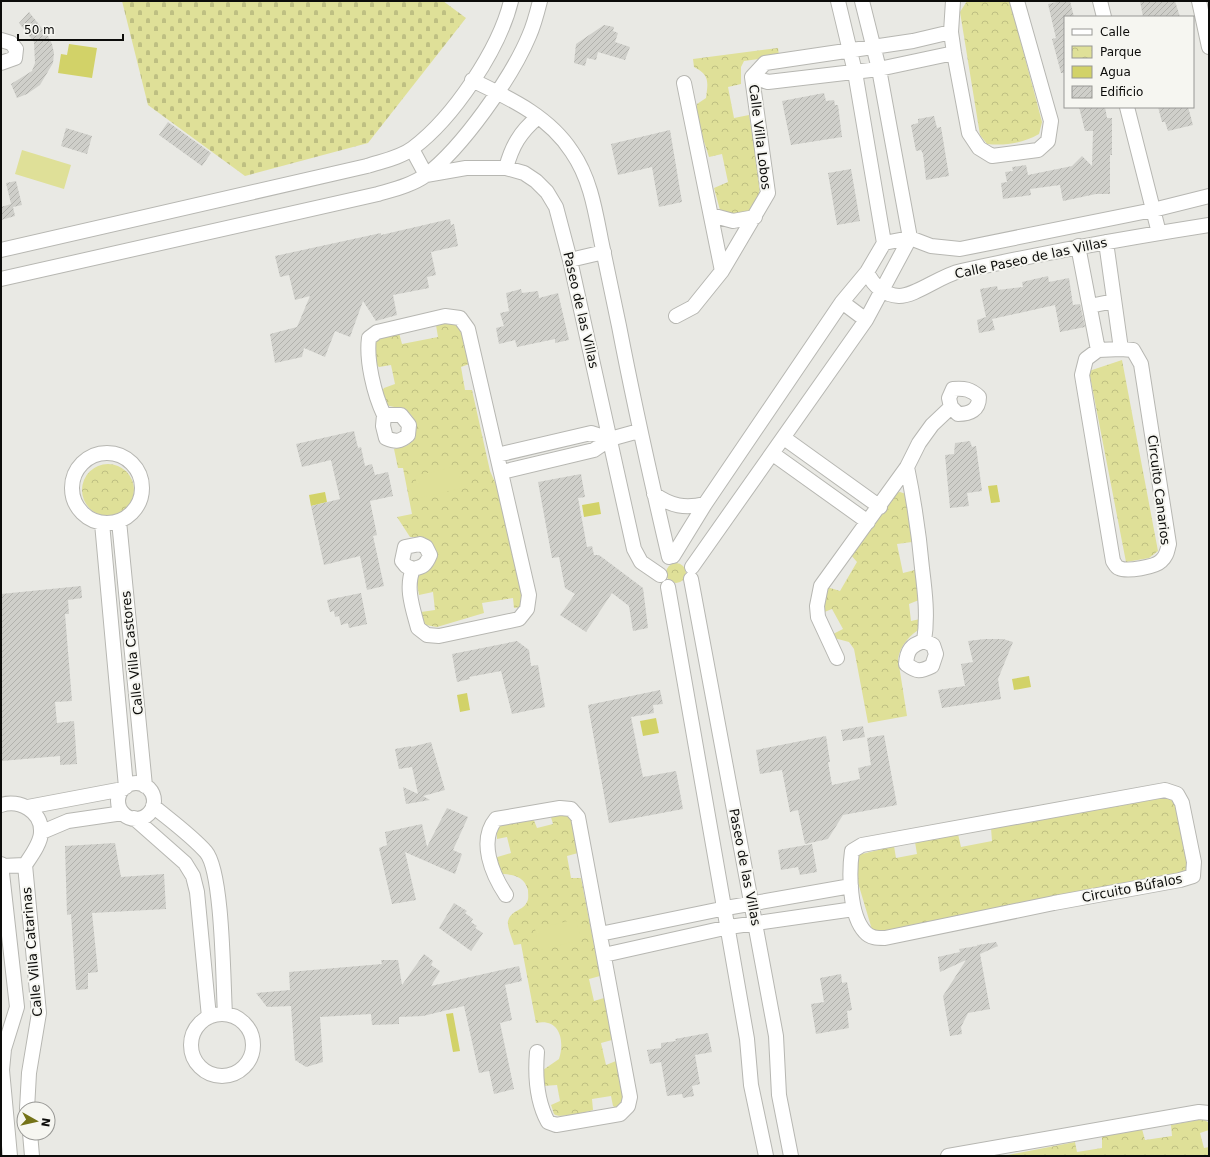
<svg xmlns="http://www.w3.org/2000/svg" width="1210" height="1157" viewBox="0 0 1210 1157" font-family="'DejaVu Sans',sans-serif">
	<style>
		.cemetery { fill: url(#cemetery-stones) }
		.park { fill: url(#park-crowns) }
		.pitch { fill: #dfe098 }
		.water { fill: #d2d268 }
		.building { fill: url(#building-hatch) }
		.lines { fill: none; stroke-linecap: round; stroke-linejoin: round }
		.minor-casing { stroke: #b7b7b2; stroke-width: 16 }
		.minor { stroke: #fff; stroke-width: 14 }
		.labels { text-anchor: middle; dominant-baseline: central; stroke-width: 4; stroke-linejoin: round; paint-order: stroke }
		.street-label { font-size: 13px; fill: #0c0c0a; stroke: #f6f6f1 }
	</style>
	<defs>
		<pattern id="cemetery-stones" width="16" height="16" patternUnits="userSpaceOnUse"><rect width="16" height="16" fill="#dfe098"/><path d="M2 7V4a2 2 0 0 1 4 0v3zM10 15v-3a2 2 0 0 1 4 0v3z" fill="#bebf82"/></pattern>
		<pattern id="park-crowns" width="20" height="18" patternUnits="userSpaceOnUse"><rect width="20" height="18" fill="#dfe098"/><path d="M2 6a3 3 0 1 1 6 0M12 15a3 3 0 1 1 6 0" fill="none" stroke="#bebf82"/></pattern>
		<pattern id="building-hatch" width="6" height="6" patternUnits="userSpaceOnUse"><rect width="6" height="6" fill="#cfcfca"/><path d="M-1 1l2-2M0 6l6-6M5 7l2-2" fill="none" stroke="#b1b1ac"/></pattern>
	</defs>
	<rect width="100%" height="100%" fill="#e9e9e4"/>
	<path class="cemetery" d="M 122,1 L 443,1 L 466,18 L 368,143 L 245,176 L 148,105 Z"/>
	<path class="park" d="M 967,1 L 1010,1 L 1042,122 L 1039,134 C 1023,143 1006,146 987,144 L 980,135 L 960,12 Z
		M 778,48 L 779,56 L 744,61 L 741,67 L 741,84 L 728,87 L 734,118 L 749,115 L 761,183 C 760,195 753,214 739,215 C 733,216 725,212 720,210 L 714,188 L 728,182 L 722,154 L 709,157 C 704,140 695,120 697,104 L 706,98 C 708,82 710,75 694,67 L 693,59 Z
		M 450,322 L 459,323 L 469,364 L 461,367 L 465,390 L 472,390 L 490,471 L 499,491 L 525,595 L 521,607 L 514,608 L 513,598 L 482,603 L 484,613 L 437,627 L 426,625 L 422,621 L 421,612 L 435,610 L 433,592 L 419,595 L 416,578 L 434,565 L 437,553 L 432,544 L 424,537 L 410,537 L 397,517 L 412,514 L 403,468 L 398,468 L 394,449 C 398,447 403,447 406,446 C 421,438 418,416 405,410 C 399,407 392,407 386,405 L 382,391 L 384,388 L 395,384 L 391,365 L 379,367 L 376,364 L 374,339 L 399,333 L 402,344 L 438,337 L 436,325 Z
		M 1122,360 L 1158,551 L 1149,558 L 1126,562 L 1089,371 Z
		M82 490a26 26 0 1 1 52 0a26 26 0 1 1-52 0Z
		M 900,492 L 909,495 L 912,542 L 897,544 L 903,573 L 915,570 L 919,600 L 909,604 L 911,621 L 920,619 L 922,628 C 910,634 900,646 898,659 L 907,716 L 868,723 L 854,649 L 849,642 L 834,638 L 833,634 L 843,629 L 832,609 L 822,613 L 827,587 L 840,591 L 857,562 L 850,554 L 895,493 Z
		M666 573a10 10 0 1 1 20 0a10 10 0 1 1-20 0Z
		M 1167,796 L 1177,803 L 1188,868 L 1186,872 L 873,933 L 856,876 L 858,855 L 894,846 L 896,858 L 917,854 L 915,842 L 958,834 L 961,847 L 992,841 L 991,828 Z
		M 550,814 L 571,816 L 578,853 L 567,856 L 571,878 L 581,878 L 600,976 L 589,979 L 594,1001 L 604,998 L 612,1040 L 601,1043 L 606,1065 L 616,1061 L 624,1100 L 620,1106 L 616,1108 L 613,1106 L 611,1096 L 592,1099 L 593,1110 C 587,1112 558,1119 554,1114 C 553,1112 552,1107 551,1105 L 560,1101 L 557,1085 L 543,1086 L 543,1070 L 559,1059 C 565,1041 560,1018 536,1023 L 521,944 L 514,945 C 512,938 507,927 508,921 C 511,910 523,911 527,902 C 529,899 528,893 528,890 C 524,875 511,874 498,874 L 494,858 L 511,853 L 507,837 L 497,839 L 497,826 L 533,818 L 537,828 L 553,824 Z
		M 1203,1119 L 1209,1123 L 1209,1130 L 1200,1133 L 1204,1148 L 1209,1147 L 1209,1156 L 1003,1156 L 1075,1142 L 1077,1152 L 1102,1148 L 1102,1135 L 1142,1129 L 1145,1140 L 1172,1136 L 1171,1125 Z"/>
	<path class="pitch" d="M 22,150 L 71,165 L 64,189 L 15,174 Z
		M 457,466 L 462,488 L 420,498 L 415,476 Z
		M 576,919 L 581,940 L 540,950 L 535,929 Z"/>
	<path class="water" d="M 69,44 L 97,48 L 92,78 L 58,73 L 61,54 L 67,55 Z
		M 997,485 L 1000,502 L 991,503 L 988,486 Z
		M 325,492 L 327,502 L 311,506 L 309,495 Z
		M 599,502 L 601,514 L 584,517 L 582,505 Z
		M 1029,676 L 1031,687 L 1014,690 L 1012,679 Z
		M 467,693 L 470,710 L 460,712 L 457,695 Z
		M 656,718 L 659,733 L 643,736 L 640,721 Z
		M 453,1013 L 460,1051 L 453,1052 L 446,1014 Z"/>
	<path class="building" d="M 1061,1 L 1070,1 L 1074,17 L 1065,17 L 1065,73 L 1061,73 L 1052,39 L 1056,38 L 1048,4 Z
		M 1140,1 L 1175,1 L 1180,17 L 1143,17 Z
		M 29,12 L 48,36 L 52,44 L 54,53 L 53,63 L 40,85 L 27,94 L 17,98 L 11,84 L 32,71 L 35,63 L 34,42 L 19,23 Z
		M 604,25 L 614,27 L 613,31 L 618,33 L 615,42 L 630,47 L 625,60 L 598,52 L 596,60 L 587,58 L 585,66 L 574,63 L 576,44 Z
		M 824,93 L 826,101 L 834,100 L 835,105 L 838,105 L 842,137 L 791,145 L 782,101 Z
		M 1079,107 L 1105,107 L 1107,118 L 1112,118 L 1112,155 L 1110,155 L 1110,194 L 1096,194 L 1063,201 L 1060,185 L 1030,189 L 1031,195 L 1003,199 L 1001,183 L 1007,182 L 1005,172 L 1013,171 L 1012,167 L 1026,165 L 1028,175 L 1072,166 L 1082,156 L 1092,166 L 1093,131 L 1085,131 Z
		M 1158,107 L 1188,107 L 1193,125 L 1168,131 L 1165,122 L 1162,122 Z
		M 934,116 L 937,128 L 941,127 L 949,176 L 926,180 L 923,154 L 921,150 L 916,151 L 911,125 L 918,123 L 918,119 Z
		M 168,122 L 211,153 L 202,166 L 159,135 Z
		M 66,128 L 92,136 L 87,154 L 61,146 Z
		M 670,130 L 682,202 L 659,207 L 652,167 L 618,175 L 611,144 Z
		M 851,169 L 860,221 L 837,225 L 828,173 Z
		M 16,181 L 22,205 L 13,207 L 15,216 L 1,220 L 1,207 L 11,204 L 6,183 Z
		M 450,219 L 451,225 L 454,224 L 458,246 L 431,252 L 436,275 L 427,277 L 429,288 L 393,295 L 397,315 L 376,321 L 363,301 L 350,337 L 335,331 L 325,357 L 304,348 L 302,357 L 275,363 L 270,334 L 297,327 L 310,296 L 295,300 L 289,275 L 280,277 L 275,256 L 381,233 L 381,235 Z
		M 1048,276 L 1049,282 L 1069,278 L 1073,305 L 1080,304 L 1085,327 L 1060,332 L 1055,305 L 992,319 L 995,330 L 979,333 L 977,320 L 986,317 L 980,289 L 997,286 L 998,290 L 1023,287 L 1022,282 Z
		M 521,289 L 522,293 L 538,291 L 539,298 L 558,293 L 569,340 L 555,343 L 555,339 L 517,347 L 515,340 L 499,344 L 496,328 L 504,326 L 500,313 L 509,311 L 506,293 Z
		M 354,431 L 358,448 L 361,447 L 365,466 L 372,464 L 375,475 L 388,472 L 393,496 L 370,501 L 377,535 L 373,536 L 384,586 L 367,590 L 360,556 L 324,565 L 311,506 L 340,499 L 331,460 L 302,467 L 296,444 Z
		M 970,441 L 972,447 L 976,446 L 982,491 L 967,493 L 969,506 L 950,508 L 945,455 L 954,454 L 955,443 Z
		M 581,474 L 585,497 L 578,498 L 587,547 L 592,546 L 594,555 L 599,555 L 643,588 L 648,628 L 633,631 L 629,606 L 612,593 L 586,632 L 560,615 L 575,594 L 565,588 L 559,557 L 552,558 L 538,482 Z
		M 81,586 L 82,598 L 68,600 L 69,614 L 65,614 L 72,701 L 55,702 L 57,723 L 74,721 L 77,764 L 60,765 L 60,756 L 1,761 L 1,594 Z
		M 361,593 L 367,624 L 349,628 L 348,623 L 341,625 L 339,616 L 335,617 L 334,611 L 330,612 L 327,600 Z
		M 985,639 L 1003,639 L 1013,642 L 998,679 L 1001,699 L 942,708 L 938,690 L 965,686 L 961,664 L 973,662 L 968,641 Z
		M 517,641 L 529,650 L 531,666 L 538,665 L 545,707 L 512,714 L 501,671 L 469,677 L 470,679 L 457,682 L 452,654 Z
		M 660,690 L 663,704 L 653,705 L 654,713 L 631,717 L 643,777 L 676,771 L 683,809 L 609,823 L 588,705 Z
		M 863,726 L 865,737 L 843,741 L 841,730 Z
		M 884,735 L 897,805 L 843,815 L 828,839 L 805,844 L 798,810 L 790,812 L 782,770 L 760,774 L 756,750 L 826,736 L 830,762 L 828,762 L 832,785 L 860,779 L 858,768 L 871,765 L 867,738 Z
		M 431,742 L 445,790 L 423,796 L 430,800 L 406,804 L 403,787 L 418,794 L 412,767 L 399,769 L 395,749 L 411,746 L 411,747 Z
		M 447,808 L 468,817 L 453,850 L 462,854 L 455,874 L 405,852 L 416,900 L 392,904 L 379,848 L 387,845 L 385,832 L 422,824 L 427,847 Z
		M 115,843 L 121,877 L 164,874 L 166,909 L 92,913 L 98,972 L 88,973 L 88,989 L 76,990 L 71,914 L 67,915 L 65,846 Z
		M 812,844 L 817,872 L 800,875 L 798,867 L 781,870 L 778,850 Z
		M 454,903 L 467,911 L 465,913 L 473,919 L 471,922 L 477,926 L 475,928 L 483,933 L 471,951 L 439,928 Z
		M 996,942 L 998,946 L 980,954 L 990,1009 L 968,1013 L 961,1027 L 962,1034 L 950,1036 L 943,996 L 966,960 L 940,972 L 938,957 L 960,952 L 959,949 L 977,946 L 978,944 L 978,945 Z
		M 424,954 L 433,961 L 431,965 L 440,971 L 431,986 L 519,966 L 522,981 L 505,985 L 512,1020 L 500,1023 L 514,1089 L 494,1094 L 489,1071 L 479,1073 L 464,1006 L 423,1016 L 399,1017 L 399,1024 L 372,1025 L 371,1014 L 320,1017 L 323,1062 L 306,1067 L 295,1060 L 291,1006 L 267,1007 L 256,993 L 290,990 L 289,972 L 382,964 L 381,960 L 398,960 L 402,985 Z
		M 841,974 L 842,983 L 847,982 L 852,1010 L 847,1011 L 849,1028 L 816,1034 L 811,1004 L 824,1002 L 820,978 Z
		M 708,1033 L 712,1052 L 695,1055 L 700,1084 L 692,1086 L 694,1096 L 683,1098 L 682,1094 L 667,1096 L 661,1062 L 650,1064 L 647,1050 L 661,1048 L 661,1043 L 676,1041 L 675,1039 Z"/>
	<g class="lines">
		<g class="minor-casing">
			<path id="minor" d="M 838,1 L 855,72 L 884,243
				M 953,1 L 951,32 L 954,53 L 969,133 L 979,148 L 992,156 L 1038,150 L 1048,141 L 1051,121 L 1017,1
				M 1100,1 L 1104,17
				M 1199,1 L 1209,47
				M 1,40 L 11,43 L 16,49 L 15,58 L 1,63
				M 752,77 L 765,63 L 913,41 L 951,32
				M 752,77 L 768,82 L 879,69 L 954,53
				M 472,80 C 509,98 549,116 572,152 C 590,178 595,209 601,240 C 607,269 613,298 619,326 C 634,404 651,480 669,557
				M 684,83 L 722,271
				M 1127,107 L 1159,233
				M 412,149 L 426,175 L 466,168 L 506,168 L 524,173 L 536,181 L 547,192 L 556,207 L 570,260 L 634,549 L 641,562 L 660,575
				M 506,168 C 512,146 520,132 538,117
				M 711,215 L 733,221 L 755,217
				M 1106,242 L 1121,349
				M 884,243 L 910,238 L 931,246 L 960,249 L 1153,210 L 1209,196
				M 1078,246 L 1098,350
				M 1,250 L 367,166 C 382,161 400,158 413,148 C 453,118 499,50 511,1
				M 570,260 L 604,252
				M 867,272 C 873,285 883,295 899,296 C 916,296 941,275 961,271 C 1043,253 1126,238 1209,225
				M 1,279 L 378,194 C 395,189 412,185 426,175 C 462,148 512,77 529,36 C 534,25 537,13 540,1
				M 842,302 L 866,320
				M 1090,306 L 1114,301
				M 676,316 L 693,307 L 722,271 L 768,193 L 752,77
				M 1121,349 L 1133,350 L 1141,364 L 1169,544 C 1167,551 1167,556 1161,561 C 1155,567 1127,572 1119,568 C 1116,567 1115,564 1113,561 L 1082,375 L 1086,359 L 1098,350 Z
				M 384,415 L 383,426 L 386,438 C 396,442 400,442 408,435 L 409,425 L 401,415 L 384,415 C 374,394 366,360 369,338 L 377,332 L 445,316 L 460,318 L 468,329 L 529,595 L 527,609 L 519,619 L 439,636 L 427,635 L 418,628 C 413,609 405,588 413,569 C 423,567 426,565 430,555 L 426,547 L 420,544 L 405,547 L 402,561 L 406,566 L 413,569
				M 784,438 L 880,507
				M72 488a35 35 0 1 1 70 0a35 35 0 1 1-70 0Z
				M 773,454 L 868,522
				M 497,455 L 591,433 L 610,439
				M 907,467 C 914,501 919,534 922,568 C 925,592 928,617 924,641 C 911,645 907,650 906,664 C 917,672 920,672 932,666 L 936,654 L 933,645 L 924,641
				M 502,472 L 594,450 L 610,439 L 639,431
				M 654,494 C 671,506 685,509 705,504
				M 119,521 L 145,786
				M 102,523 L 126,787
				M 673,556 L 705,504 L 842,302 L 867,272 L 884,243
				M 692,567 L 866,320 L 910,238 L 879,69 L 862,1
				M 691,579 L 776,1036 L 779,1095 L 791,1156
				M 668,587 L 747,1039 L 751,1085 L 766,1156
				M 837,658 L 818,617 L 817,606 L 821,586 L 907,467 L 919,443 L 932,425 L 951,407 L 958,414 C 970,414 979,410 979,397 C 971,389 964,388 953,389 L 949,398 L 951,407
				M118 801a18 18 0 1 1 36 0a18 18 0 1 1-36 0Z
				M 1165,790 L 1177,794 L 1182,803 L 1194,862 L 1193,876 L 1180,880 L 1054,903 L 885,938 C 877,938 870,938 865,932 C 849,915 849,872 852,851 L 862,845 Z
				M 1,805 C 19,799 42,811 41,832 C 41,843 31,856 25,865 L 2,866
				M 153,806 C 170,820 192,836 206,852 C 223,872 223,983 225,1014
				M 28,807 L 123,789
				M 134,818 L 185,863 L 193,876 L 197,892 L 209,1017
				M 42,832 L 68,821 L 123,813
				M 1,864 L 17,1007 L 4,1049 L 2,1070 L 10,1156
				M 25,865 L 39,1013 L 29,1073 L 27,1109
				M 506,895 C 492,874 478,841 496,819 L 560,808 L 571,809 L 578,817 L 630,1097 L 628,1106 L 620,1114 L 556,1125 L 548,1122 C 536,1100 535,1076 537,1052
				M 600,934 L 726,908 L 851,886
				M 604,955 L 729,927 L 854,909
				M191 1045a31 31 0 1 1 62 0a31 31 0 1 1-62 0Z
				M 30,1133 L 32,1156
				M 948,1156 L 1199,1112 L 1209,1113"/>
		</g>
		<use href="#minor" class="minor"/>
	</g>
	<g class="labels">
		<g class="street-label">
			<text transform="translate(760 137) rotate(83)">Calle Villa Lobos</text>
			<text transform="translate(1031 258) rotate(-12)">Calle Paseo de las Villas</text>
			<text transform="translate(581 310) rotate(77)">Paseo de las Villas</text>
			<text transform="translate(1159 490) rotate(83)">Circuito Canarios</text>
			<text transform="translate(132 653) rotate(-96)">Calle Villa Castores</text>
			<text transform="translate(745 867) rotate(79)">Paseo de las Villas</text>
			<text transform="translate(1132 888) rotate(-11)">Circuito Búfalos</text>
			<text transform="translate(32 952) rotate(-95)">Calle Villa Catarinas</text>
		</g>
	</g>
	<rect width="1210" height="1157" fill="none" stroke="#0c0c0a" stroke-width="4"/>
	<rect x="1064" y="16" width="130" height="92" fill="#f6f6f1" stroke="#989895"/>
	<rect x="1072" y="29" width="20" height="6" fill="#ffffff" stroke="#989895"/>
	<text x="1100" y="36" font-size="12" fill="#0c0c0a">Calle</text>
	<rect x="1072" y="46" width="20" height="12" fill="url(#park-crowns)" stroke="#989895"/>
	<text x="1100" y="56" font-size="12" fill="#0c0c0a">Parque</text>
	<rect x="1072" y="66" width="20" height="12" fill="#d2d268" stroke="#989895"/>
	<text x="1100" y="76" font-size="12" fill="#0c0c0a">Agua</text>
	<rect x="1072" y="86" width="20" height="12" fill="url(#building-hatch)" stroke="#989895"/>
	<text x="1100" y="96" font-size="12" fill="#0c0c0a">Edificio</text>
	<g transform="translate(36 1121) rotate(98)"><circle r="19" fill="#f6f6f1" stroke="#989895"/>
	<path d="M0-3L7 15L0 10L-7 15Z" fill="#747318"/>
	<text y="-6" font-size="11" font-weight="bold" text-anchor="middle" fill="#0c0c0a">N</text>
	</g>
	<path d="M18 34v6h105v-6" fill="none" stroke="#0c0c0a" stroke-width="2"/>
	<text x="24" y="34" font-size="12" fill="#0c0c0a" stroke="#f6f6f1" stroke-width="3" paint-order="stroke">50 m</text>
</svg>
